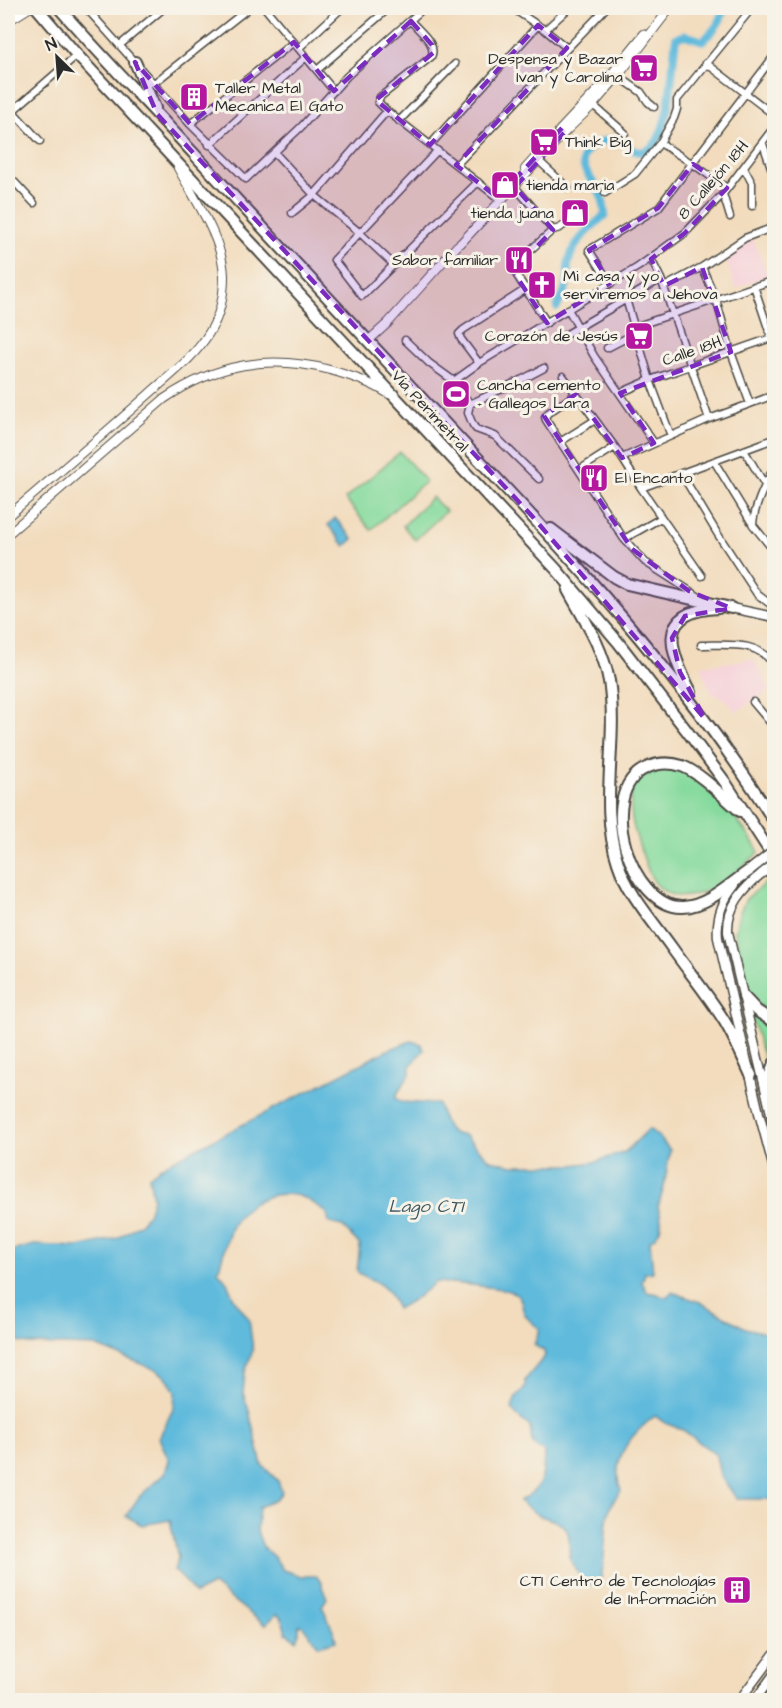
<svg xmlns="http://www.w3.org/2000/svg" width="782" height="1708" viewBox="0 0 782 1708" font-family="'Architects Daughter',sans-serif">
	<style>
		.built { fill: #f6cfd8 }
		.green { fill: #85da9d; stroke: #588264; stroke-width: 1.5 }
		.water { fill: #5ebadc; stroke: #447284; stroke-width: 1.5 }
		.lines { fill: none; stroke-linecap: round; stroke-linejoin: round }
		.canal { stroke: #5ebadc; stroke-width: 8 }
		.minor-casing { stroke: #494641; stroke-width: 9 }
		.tertiary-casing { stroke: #494641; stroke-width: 10 }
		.secondary-casing { stroke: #494641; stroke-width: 11 }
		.primary-casing { stroke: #494641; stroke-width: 12 }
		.trunk-casing { stroke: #494641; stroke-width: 14 }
		.minor { stroke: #fff; stroke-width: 6 }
		.tertiary { stroke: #fff; stroke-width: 8 }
		.secondary { stroke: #fff; stroke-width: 8 }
		.primary { stroke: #fff; stroke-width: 9 }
		.trunk { stroke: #fff; stroke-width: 10 }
		.primary-bridge-casing { stroke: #494641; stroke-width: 12; stroke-linecap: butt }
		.primary-bridge { stroke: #fff; stroke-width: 9 }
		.marked { fill: #7b2cbf; fill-opacity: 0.2; stroke: #7b2cbf; stroke-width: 4.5; stroke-dasharray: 12 8; stroke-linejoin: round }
		.labels { text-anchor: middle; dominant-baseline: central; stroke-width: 6; stroke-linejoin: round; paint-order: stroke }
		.poi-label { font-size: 16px; fill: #2b2b2b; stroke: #f7f3e8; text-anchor: start }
		.street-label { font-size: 16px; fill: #2b2b2b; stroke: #f7f3e8 }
		.water-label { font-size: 18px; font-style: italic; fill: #3a5660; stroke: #f7f3e8 }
	</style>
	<rect width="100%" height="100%" fill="#f7f3e8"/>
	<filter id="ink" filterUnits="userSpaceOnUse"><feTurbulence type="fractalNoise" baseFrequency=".0167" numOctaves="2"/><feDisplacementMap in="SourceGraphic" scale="12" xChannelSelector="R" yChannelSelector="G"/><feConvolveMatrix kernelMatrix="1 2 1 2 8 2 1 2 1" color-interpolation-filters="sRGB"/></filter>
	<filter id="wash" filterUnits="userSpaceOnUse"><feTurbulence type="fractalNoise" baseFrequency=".008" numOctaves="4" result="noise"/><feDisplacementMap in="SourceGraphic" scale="24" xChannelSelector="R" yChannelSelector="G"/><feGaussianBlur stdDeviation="1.35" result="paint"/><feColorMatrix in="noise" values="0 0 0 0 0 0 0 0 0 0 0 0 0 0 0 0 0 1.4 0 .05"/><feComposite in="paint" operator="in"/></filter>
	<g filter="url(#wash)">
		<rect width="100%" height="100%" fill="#f2dcbd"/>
		<path class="built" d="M 753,239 L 768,276 L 735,288 L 725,256 Z
			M 753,659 L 770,690 L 736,712 L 726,700 L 716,694 L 713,695 L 705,679 L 702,666 Z"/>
		<path class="green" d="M 400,452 L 426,481 L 371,530 L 345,499 Z
			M 432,497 L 446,511 L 415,540 L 403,526 Z
			M 659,768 C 665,768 672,767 678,768 C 688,772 697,780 705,787 C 727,807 745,827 759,852 C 736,874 687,917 657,885 C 649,877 647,866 643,856 C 632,826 628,812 633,780 Z
			M 774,876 L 774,1013 L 758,1005 L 750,994 L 742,969 L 735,932 L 739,914 L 746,899 Z
			M 750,1012 L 763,1020 L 774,1024 L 774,1051 L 766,1066 Z"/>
		<path class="water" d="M 335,518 L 353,539 L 345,546 L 328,525 Z
			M 411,1041 L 421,1044 L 424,1050 L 410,1066 L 410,1074 L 395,1097 L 402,1102 L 438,1104 C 444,1119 445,1136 464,1135 L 490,1160 L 513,1165 L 573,1165 L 595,1162 L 625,1152 L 649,1129 L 660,1138 L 670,1150 L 664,1187 L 658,1207 C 663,1221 663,1232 650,1241 L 653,1272 L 645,1273 L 642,1282 L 647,1292 L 658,1294 L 661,1296 L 666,1297 L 672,1292 L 700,1302 L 745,1328 L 774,1335 L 774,1501 L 771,1499 L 737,1499 L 720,1475 L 716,1455 L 683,1430 L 665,1423 L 655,1416 C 631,1434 609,1459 621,1491 C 603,1509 607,1532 604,1555 C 604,1563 602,1571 601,1579 L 593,1585 L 584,1582 C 580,1576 571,1564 570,1558 C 568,1547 572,1534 564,1526 C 557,1520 547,1519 538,1515 C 531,1511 525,1506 519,1501 C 544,1488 544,1476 544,1451 C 530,1446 532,1441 530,1427 L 515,1414 L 512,1408 L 516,1397 L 525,1388 L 525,1380 L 545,1356 L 544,1351 L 534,1345 L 540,1329 C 534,1324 527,1320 524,1313 C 522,1307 522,1300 518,1295 C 509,1287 450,1283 436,1282 L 416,1298 L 397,1309 C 394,1303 391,1296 387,1291 C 380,1281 366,1278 357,1272 L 360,1245 L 342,1226 L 329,1223 L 327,1213 C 318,1206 306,1197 295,1195 C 270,1191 248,1202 234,1222 C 229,1229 222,1260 218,1271 L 227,1282 L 234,1299 L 249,1319 L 253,1350 L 245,1372 L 243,1393 L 249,1411 L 262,1465 L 278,1481 L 282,1492 L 276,1500 L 259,1507 L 257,1531 L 263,1547 L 275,1558 L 283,1570 L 301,1576 L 317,1576 L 322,1582 L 322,1587 L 327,1598 L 322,1606 L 334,1632 L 336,1641 L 318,1646 C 314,1638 307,1633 303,1626 L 299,1625 L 299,1635 L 297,1640 L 286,1633 L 282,1619 L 277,1614 L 265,1625 L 213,1585 L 195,1594 L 186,1582 L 174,1570 L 178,1558 L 170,1520 L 142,1525 L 126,1516 L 139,1497 L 165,1473 L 169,1460 L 159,1438 L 174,1407 L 175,1392 L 168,1379 L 157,1370 L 95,1346 L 28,1344 L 8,1340 L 8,1252 L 34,1245 L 78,1247 L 118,1238 L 140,1224 L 148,1214 L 153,1198 L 149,1176 L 162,1166 L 388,1050 Z"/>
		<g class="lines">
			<path class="canal" d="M 557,307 C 562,298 566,289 568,280 C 569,275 567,270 568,265 C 572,243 589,229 605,215 C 604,207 604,200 600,193 C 595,183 582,171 583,160 C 583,148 605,138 615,140 C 628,142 633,158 649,149 C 671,136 672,63 676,38 L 685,35 L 703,41 C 713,31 722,22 724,8"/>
		</g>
	</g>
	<g filter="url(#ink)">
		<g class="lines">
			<g class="minor-casing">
				<path id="minor" d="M 86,8 L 190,124 L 246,179 L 301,127 L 347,76 L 424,8
					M 265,8 L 334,91
					M 518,8 L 518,12 L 545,30 L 569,8
					M 411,21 C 419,31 438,44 431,57 L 380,97 L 378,102 L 387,111 L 498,198
					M 545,30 L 567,48
					M 120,45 L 164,8
					M 299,48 L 342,8
					M 706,63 L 774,115
					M 317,70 L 389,8
					M 618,76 L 641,92 L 648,102 L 654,107
					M 154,83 L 249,8
					M 593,105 L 625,133
					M 8,106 L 40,141
					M 8,115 L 77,55
					M 399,121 L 455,64
					M 190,124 L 294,42
					M 660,143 L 693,164 L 727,188
					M 763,144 L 774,176
					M 209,145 L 306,57
					M 430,145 L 538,25
					M 437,151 L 334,260 L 362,296 L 478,182
					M 275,153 L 314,195 L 359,232 L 394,265
					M 539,161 L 568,188
					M 456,165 L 606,8
					M 744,168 L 752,183 L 752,206
					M 8,175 L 34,203
					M 515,187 L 553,230 L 527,253 L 514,271 L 547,323
					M 605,193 L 635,174 L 660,143 L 674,118 L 677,109 L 677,100 L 752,8
					M 723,194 L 730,217
					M 292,213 L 314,195 L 387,111
					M 553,230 L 560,228 L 583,211
					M 651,259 L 661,279 L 709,419
					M 702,267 L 716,299 L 731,352 L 750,404
					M 610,283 L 589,250 L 658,208 L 774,56
					M 754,286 L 774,346
					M 664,287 L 702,267 L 745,238 L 774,227
					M 626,299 L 650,380 L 671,436
					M 568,309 L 594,356 L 654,443
					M 634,327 L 774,280
					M 405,340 L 429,363 L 454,381 L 470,404 L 525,378 L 544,368
					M 555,341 L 661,279
					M 607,348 L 636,333
					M 479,363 L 461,339 L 459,334 L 463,330 L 543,278
					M 563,376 L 615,447 L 641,488 L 702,576
					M 454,381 L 479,363 L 638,267 L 685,233 L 723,194 L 774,127
					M 620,393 L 650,380 L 774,337
					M 576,394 L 548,413 L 545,417 L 546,420 L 624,539 L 645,562 L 701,598
					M 470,404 L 468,413 L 473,425 L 476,429 L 495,436 L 539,479
					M 560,442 L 595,420
					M 744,450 L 765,485
					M 622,458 L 709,419 L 774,395
					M 714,461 L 753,525 L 774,551
					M 579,470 L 615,447
					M 681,473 L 717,533 L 757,594 L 770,604
					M 641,488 L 774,439
					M 753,525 C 754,505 766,484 774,467
					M 624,539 L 661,518
					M 701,645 C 727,645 760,640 774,666
					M 753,702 L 774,727"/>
			</g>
			<g class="tertiary-casing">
				<path id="tertiary" d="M 8,21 L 29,8
					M 559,131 L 605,82 L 644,34
					M 525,169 L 551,140
					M 368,341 L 388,323 L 457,246 L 461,243 L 566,131 L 593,105 L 618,76 L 664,16 L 669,8
					M 8,516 C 55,476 103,435 149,394 C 170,375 195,357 209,333 C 220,316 224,296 224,276 C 223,239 195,200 178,168
					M 8,534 L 164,399 C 216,364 268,354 330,370 C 351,376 370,382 389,394"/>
			</g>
			<g class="secondary-casing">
				<path id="secondary" d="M 731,608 L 774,617
					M 762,873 C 743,889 727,906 728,932 L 774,1126
					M 735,885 C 722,901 716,917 718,938 L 759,1113 L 774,1169
					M 742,1700 L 744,1694 L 774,1654
					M 755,1700 L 774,1674"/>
			</g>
			<g class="primary-casing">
				<path id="primary" d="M 762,873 L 774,864"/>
			</g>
			<g class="trunk-casing">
				<path id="trunk" d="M 37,8 L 77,55 L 325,322 L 556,569 L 618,642 L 687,731 L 725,782 L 774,858
					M 59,8 C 103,58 150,106 196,156 C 281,247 366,339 452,431 C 568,554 684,677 774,821
					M 135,62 L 155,108
					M 551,529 L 614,577 L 627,584 L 731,608
					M 568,590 C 584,619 603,648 609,681 C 619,741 598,804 618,863 C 628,894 653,921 672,948 C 689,972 709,996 725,1022 C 735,1039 743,1058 751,1075
					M 691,692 C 670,652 654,611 718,608
					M 740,811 C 723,797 702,774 682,766 C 670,762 657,763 646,768 C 594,792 631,909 683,907 C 708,906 731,883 750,870
					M 744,997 L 757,1011 L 774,1022
					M 766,1085 L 774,1064"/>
			</g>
			<use href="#minor" class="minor"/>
			<use href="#tertiary" class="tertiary"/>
			<use href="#secondary" class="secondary"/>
			<use href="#primary" class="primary"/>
			<use href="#trunk" class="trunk"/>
			<g class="primary-bridge-casing">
				<path id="primary-bridge" d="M 750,870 L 774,851"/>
			</g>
			<use href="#primary-bridge" class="primary-bridge"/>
		</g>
	</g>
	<path class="marked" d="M 411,21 L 432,45 L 433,53 L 376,100 L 430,145 L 538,25 L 567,48 L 456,165 L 498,198 L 562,128 L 566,131 L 515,187 L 553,230 L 513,271 L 547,323 L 610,283 L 589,250 L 658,208 L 693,164 L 727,188 L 685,233 L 651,259 L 664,286 L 702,267 L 731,352 L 620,393 L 654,443 L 622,458 L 576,394 L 544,416 L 632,549 L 689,591 L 731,608 L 685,616 L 672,638 L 680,672 L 705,719 L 532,516 L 157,114 L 135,62 L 190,124 L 294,42 L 334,91 Z"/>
	<defs>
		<g id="supermarket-square" transform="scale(1.5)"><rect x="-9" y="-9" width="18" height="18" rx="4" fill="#b5179e" stroke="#f7f3e8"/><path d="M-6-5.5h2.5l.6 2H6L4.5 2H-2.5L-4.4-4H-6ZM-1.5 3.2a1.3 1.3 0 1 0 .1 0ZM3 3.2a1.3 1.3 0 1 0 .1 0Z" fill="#fff"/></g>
		<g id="building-square" transform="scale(1.5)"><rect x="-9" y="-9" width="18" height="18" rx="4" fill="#b5179e" stroke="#f7f3e8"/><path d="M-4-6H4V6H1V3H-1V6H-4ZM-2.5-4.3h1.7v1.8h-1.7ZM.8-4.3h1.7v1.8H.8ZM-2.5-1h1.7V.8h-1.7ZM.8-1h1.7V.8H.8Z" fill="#fff"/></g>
		<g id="shop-square" transform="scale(1.5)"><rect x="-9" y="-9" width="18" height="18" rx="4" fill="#b5179e" stroke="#f7f3e8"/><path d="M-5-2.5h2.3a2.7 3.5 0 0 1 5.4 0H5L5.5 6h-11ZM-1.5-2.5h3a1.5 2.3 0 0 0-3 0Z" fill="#fff"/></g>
		<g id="restaurant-square" transform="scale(1.5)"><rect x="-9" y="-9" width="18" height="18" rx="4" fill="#b5179e" stroke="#f7f3e8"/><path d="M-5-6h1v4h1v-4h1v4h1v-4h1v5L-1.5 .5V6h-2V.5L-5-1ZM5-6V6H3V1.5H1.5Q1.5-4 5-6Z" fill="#fff"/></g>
		<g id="church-square" transform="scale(1.5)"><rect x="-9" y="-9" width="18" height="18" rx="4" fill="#b5179e" stroke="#f7f3e8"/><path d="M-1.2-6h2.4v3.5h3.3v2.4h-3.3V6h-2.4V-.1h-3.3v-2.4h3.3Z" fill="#fff"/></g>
		<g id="stadium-square" transform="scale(1.5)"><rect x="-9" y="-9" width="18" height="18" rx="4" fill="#b5179e" stroke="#f7f3e8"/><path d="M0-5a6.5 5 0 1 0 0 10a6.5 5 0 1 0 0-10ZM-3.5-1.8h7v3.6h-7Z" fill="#fff"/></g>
	</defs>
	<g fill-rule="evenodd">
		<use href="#supermarket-square" x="644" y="68"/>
		<use href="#building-square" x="194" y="97"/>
		<use href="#supermarket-square" x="544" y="142"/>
		<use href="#shop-square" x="505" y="185"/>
		<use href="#shop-square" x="575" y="213"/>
		<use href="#restaurant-square" x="519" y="260"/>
		<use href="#church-square" x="542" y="285"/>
		<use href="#supermarket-square" x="639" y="336"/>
		<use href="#stadium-square" x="456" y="394"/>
		<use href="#restaurant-square" x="594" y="478"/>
		<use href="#building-square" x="737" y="1590"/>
	</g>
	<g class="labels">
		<g class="poi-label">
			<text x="623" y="59" text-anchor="end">Despensa y Bazar<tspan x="623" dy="18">Ivan y Carolina</tspan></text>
			<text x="215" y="88">Taller Metal<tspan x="215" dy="18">Mecanica El Gato</tspan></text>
			<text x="565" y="142">Think Big</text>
			<text x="526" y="185">tienda maria</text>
			<text x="554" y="213" text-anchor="end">tienda juana</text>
			<text x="498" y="260" text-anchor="end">Sabor familiar</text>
			<text x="563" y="276">Mi casa y yo<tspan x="563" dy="18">serviremos a Jehova</tspan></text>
			<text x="618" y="336" text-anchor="end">Corazón de Jesús</text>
			<text x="477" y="385">Cancha cemento<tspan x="477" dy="18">- Gallegos Lara</tspan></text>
			<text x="615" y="478">El Encanto</text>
			<text x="716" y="1581" text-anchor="end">CTI Centro de Tecnologías<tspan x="716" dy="18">de Información</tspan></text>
		</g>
		<g class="street-label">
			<text transform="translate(713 180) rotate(-49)">8 Callejón 18H</text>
			<text transform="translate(692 351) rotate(-19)">Calle 18H</text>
			<text transform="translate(430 411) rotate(47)">Vía Perimetral</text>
		</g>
		<g class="water-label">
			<text x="426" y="1206">Lago CTI</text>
		</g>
	</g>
	<rect width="782" height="1708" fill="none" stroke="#f7f3e8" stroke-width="30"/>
	<g transform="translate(57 57) rotate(335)" stroke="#f7f3e8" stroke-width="4.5" paint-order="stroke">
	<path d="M0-4.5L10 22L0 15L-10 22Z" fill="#2b2b2b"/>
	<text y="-9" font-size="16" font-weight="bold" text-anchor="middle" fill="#2b2b2b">N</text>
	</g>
</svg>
